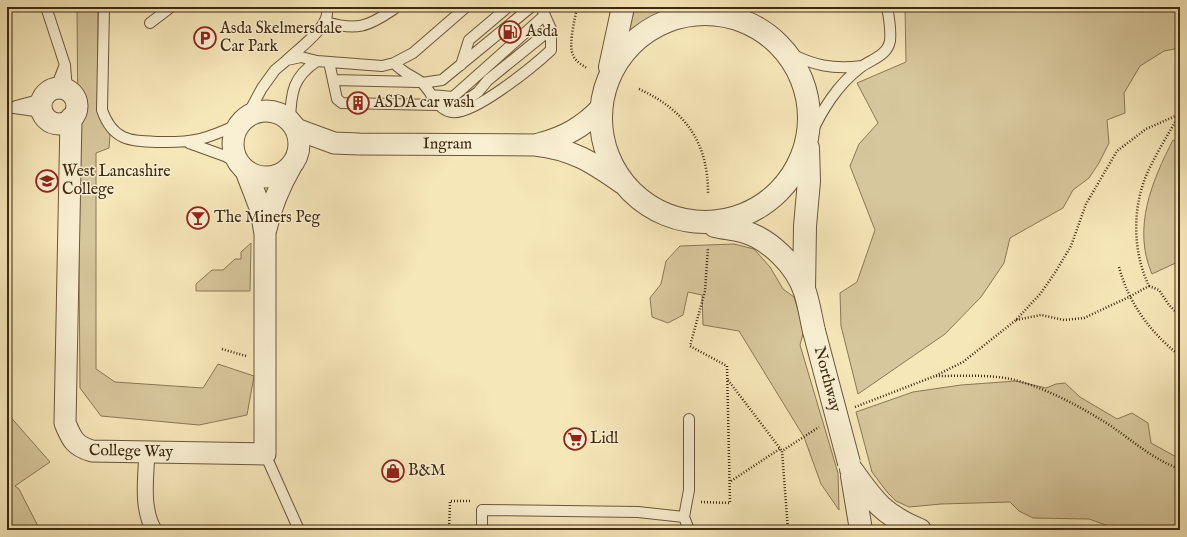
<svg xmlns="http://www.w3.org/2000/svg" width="1187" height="537" viewBox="0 0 1187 537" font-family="'IM FELL English',serif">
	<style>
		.green { fill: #d7c79c; stroke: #8a7856 }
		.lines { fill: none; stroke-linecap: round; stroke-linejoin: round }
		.service-casing { stroke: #6b583a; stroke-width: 12 }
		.pedestrian-casing { stroke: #6b583a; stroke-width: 17 }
		.minor-casing { stroke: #6b583a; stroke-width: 23 }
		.tertiary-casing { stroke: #6b583a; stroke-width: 24 }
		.path { stroke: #3d290f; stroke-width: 2.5; stroke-dasharray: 1 2; stroke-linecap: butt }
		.service { stroke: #f9efd2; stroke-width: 10 }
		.pedestrian { stroke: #f9efd2; stroke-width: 15 }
		.minor { stroke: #f9efd2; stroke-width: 21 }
		.tertiary { stroke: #f9efd2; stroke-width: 22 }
		.tertiary-bridge-casing { stroke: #6b583a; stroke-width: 24; stroke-linecap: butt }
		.tertiary-bridge { stroke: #f9efd2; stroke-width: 22 }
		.labels { text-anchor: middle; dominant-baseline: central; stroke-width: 3; stroke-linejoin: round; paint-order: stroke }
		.poi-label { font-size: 16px; fill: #3d290f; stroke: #f9efd2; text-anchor: start }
		.street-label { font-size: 16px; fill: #3d290f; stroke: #f9efd2 }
	</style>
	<rect width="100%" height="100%" fill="#f6e7b9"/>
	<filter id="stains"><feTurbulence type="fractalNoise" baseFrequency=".005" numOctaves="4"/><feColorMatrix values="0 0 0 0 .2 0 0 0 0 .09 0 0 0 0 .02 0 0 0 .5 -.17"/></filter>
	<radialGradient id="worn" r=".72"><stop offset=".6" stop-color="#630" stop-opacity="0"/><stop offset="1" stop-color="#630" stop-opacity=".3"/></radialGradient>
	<path class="green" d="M 77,7 L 98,7 L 98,114 L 110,135 L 109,148 L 96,153 L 96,369 L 115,382 L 203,388 L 218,364 L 254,376 L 247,415 L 199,425 L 101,416 L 80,388 Z
		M 635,7 L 686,7 L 657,16 L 630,32 L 629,28 Z
		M 905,7 L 1180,7 L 1180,48 L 1164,51 L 1140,66 L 1124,93 L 1125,113 L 1107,120 L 1109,143 L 1099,163 L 1089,178 L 1073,190 L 1063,208 L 1010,238 L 1004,263 L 981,297 L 945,334 L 858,394 L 841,326 L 840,293 L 857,282 L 875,230 L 850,166 L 859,144 L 878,123 L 857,83 L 906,62 Z
		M 1173,140 L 1180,143 L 1180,261 L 1152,274 C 1132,228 1152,181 1173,140 Z
		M 251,243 L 250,291 L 196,291 L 196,284 L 212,270 L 223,270 L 235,259 L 241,259 L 241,252 Z
		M 734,244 L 754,249 L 770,267 L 783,289 L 794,297 L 804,330 L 800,345 L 838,473 L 839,510 L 821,484 L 804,437 L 739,331 L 703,325 L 702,295 L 688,292 L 683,315 L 668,323 L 652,317 L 650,298 L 661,284 L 666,261 L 680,246 Z
		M 1016,381 L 1046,388 L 1056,384 L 1065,383 L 1080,397 L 1117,419 L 1132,413 L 1148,423 L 1151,443 L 1180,459 L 1180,530 L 1117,529 L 1089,519 L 1033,518 L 1019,511 L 1010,502 L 941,504 L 909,507 L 896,501 L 887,492 L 872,472 L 856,412 L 913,392 L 961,385 Z
		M 7,413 L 50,462 L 15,486 L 19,489 L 40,530 L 7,530 Z"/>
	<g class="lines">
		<g class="service-casing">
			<path id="service" d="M 46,7 L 65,65 L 67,90
				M 104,7 L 102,110 C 113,141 130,141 158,142 C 193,143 207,139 239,124
				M 326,22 C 356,31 368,27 394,9
				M 150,23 L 171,7
				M 787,52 C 813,65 832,70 862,66
				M 287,60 C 298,49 334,24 326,7
				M 329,62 L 337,99 L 342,103 L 438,105 L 451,106 L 461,104 L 478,92 L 488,80 L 551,29
				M 394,63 C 403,73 411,75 421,82 C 432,91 435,108 451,112 C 472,117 535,65 551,50 L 551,29 L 541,7
				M 461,65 L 469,40 L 508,7
				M 333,80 L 418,82
				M 422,83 L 442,80 L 531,7
				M 56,88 L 64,67
				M 431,95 L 453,97 L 545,15
				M 16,106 L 42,99
				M 7,107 L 42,112
				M 247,116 L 262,88 L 275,70 L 287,60 L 301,57 L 317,61 L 382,66 L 394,63 L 413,53 L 466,7
				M 290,120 C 291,92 293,77 317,61
				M 809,138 C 822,110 837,85 861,67 C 872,59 887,56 890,41 C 891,31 889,17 887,7
				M 189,143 L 225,156 L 239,164
				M 265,454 L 299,530
				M 684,517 L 689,490 L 689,419
				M 482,530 L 482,510 L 638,512 L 684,517 L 689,530"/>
		</g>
		<g class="pedestrian-casing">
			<path id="pedestrian" d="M 147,452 C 146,477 141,508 154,530"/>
		</g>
		<g class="minor-casing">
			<g id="minor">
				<circle cx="59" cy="106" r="18"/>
				<circle cx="266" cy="144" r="33"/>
				<path id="s1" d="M 71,118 L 65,423 C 72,440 75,446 92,451 L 265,454 L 265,234 L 261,210 L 246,171"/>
				<path id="s2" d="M 296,129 L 334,143 L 359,144 L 535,145 C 572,149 592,162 622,183"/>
				<path d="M 539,144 C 565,137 583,127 601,108"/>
				<path d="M 266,229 C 271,206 279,187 291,166"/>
			</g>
		</g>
		<g class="tertiary-casing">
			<path id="tertiary" d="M601 118a104 104 0 1 1 208 0a104 104 0 1 1-208 0Z
				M 610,67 L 623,7
				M 715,226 C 724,228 733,229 742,231 C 770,239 796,265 805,292 C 809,304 811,318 814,331
				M 804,290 L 805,226 L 809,181 L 808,148
				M 851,469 C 873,500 883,515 920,530
				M 852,476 L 861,530"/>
		</g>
		<path class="path" d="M 577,7 C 575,19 568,45 573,55 C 575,61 582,65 587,68
			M 639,89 C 685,110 708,142 708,193
			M 1119,267 C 1129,304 1150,332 1180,356
			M 1149,286 L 1159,290 L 1169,305 L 1180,316
			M 1016,320 L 1041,315 L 1064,320 L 1084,318 L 1129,297 L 1149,286 C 1133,253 1132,210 1146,176 C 1155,155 1168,135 1179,115
			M 222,349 L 246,356
			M 936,376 C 961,376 990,374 1015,380 C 1048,389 1079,406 1108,424 C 1132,440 1152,459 1180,469
			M 728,380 L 782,451
			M 855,407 L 935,376 L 963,362 L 1016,320 L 1041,293 L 1056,271 L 1071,246 L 1086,204 L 1117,151 L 1146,129 L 1180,114
			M 731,481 L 781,448
			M 701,502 L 730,503 L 727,366 L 690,346 L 705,291 L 708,248
			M 449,530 L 450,501 L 470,501
			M 788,530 L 782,451 L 819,427"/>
		<use href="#service" class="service"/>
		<use href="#pedestrian" class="pedestrian"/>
		<use href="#minor" class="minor"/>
		<use href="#tertiary" class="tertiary"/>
		<g class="tertiary-bridge-casing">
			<g id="tertiary-bridge">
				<path id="s3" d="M 814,331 L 849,463"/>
			</g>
		</g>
		<use href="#tertiary-bridge" class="tertiary-bridge"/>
	</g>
	<defs>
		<g id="fuel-ring" transform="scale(1.15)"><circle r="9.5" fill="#f9efd2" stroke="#8f2418" stroke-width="1.5"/><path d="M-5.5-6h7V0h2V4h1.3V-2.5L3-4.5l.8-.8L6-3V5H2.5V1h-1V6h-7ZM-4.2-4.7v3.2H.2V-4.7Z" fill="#8f2418"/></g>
		<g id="parking-ring" transform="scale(1.15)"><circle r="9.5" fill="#f9efd2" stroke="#8f2418" stroke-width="1.5"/><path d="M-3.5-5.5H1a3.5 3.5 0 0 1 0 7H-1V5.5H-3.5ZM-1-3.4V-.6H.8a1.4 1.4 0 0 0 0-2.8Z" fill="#8f2418"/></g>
		<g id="building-ring" transform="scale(1.15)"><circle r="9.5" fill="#f9efd2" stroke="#8f2418" stroke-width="1.5"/><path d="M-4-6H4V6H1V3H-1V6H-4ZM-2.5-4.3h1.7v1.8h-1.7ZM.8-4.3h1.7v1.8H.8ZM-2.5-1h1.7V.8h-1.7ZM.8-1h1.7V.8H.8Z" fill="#8f2418"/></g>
		<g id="university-ring" transform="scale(1.15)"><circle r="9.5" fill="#f9efd2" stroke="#8f2418" stroke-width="1.5"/><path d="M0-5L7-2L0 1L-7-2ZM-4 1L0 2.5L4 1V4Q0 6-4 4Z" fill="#8f2418"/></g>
		<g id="bar-ring" transform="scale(1.15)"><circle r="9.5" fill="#f9efd2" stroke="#8f2418" stroke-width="1.5"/><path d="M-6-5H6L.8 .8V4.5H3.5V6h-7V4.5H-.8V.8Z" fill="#8f2418"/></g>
		<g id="supermarket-ring" transform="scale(1.15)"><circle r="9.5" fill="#f9efd2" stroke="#8f2418" stroke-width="1.5"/><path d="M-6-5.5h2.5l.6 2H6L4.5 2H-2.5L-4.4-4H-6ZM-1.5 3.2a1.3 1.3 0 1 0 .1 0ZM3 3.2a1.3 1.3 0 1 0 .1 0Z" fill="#8f2418"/></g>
		<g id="shop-ring" transform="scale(1.15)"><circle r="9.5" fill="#f9efd2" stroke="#8f2418" stroke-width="1.5"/><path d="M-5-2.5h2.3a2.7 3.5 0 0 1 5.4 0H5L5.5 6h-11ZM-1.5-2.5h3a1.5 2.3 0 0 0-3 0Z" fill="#8f2418"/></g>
	</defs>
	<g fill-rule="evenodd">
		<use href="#fuel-ring" x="510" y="32"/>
		<use href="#parking-ring" x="205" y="38"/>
		<use href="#building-ring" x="358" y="103"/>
		<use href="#university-ring" x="47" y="181"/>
		<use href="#bar-ring" x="198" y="218"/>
		<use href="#supermarket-ring" x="575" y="439"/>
		<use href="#shop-ring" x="393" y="471"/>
	</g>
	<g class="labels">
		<g class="poi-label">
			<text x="220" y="29">Asda Skelmersdale<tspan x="220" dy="18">Car Park</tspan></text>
			<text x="526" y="32">Asda</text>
			<text x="374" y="103">ASDA car wash</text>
			<text x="62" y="172">West Lancashire<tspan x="62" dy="18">College</tspan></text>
			<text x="214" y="218">The Miners Peg</text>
			<text x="590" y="439">Lidl</text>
			<text x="408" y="471">B&amp;M</text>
		</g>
		<g class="street-label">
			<text stroke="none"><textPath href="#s2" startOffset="154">Ingram</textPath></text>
			<text stroke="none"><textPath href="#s3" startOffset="50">Northway</textPath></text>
			<text stroke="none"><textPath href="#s1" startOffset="385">College Way</textPath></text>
		</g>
	</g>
	<rect width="1187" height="537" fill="none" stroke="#f6e7b9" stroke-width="24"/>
	<rect x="8" y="8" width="1171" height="521" fill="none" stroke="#3d290f" stroke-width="2"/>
	<rect x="12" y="12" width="1163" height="513" fill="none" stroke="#3d290f"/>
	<rect width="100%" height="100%" filter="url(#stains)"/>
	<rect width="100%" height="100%" fill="url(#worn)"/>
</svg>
